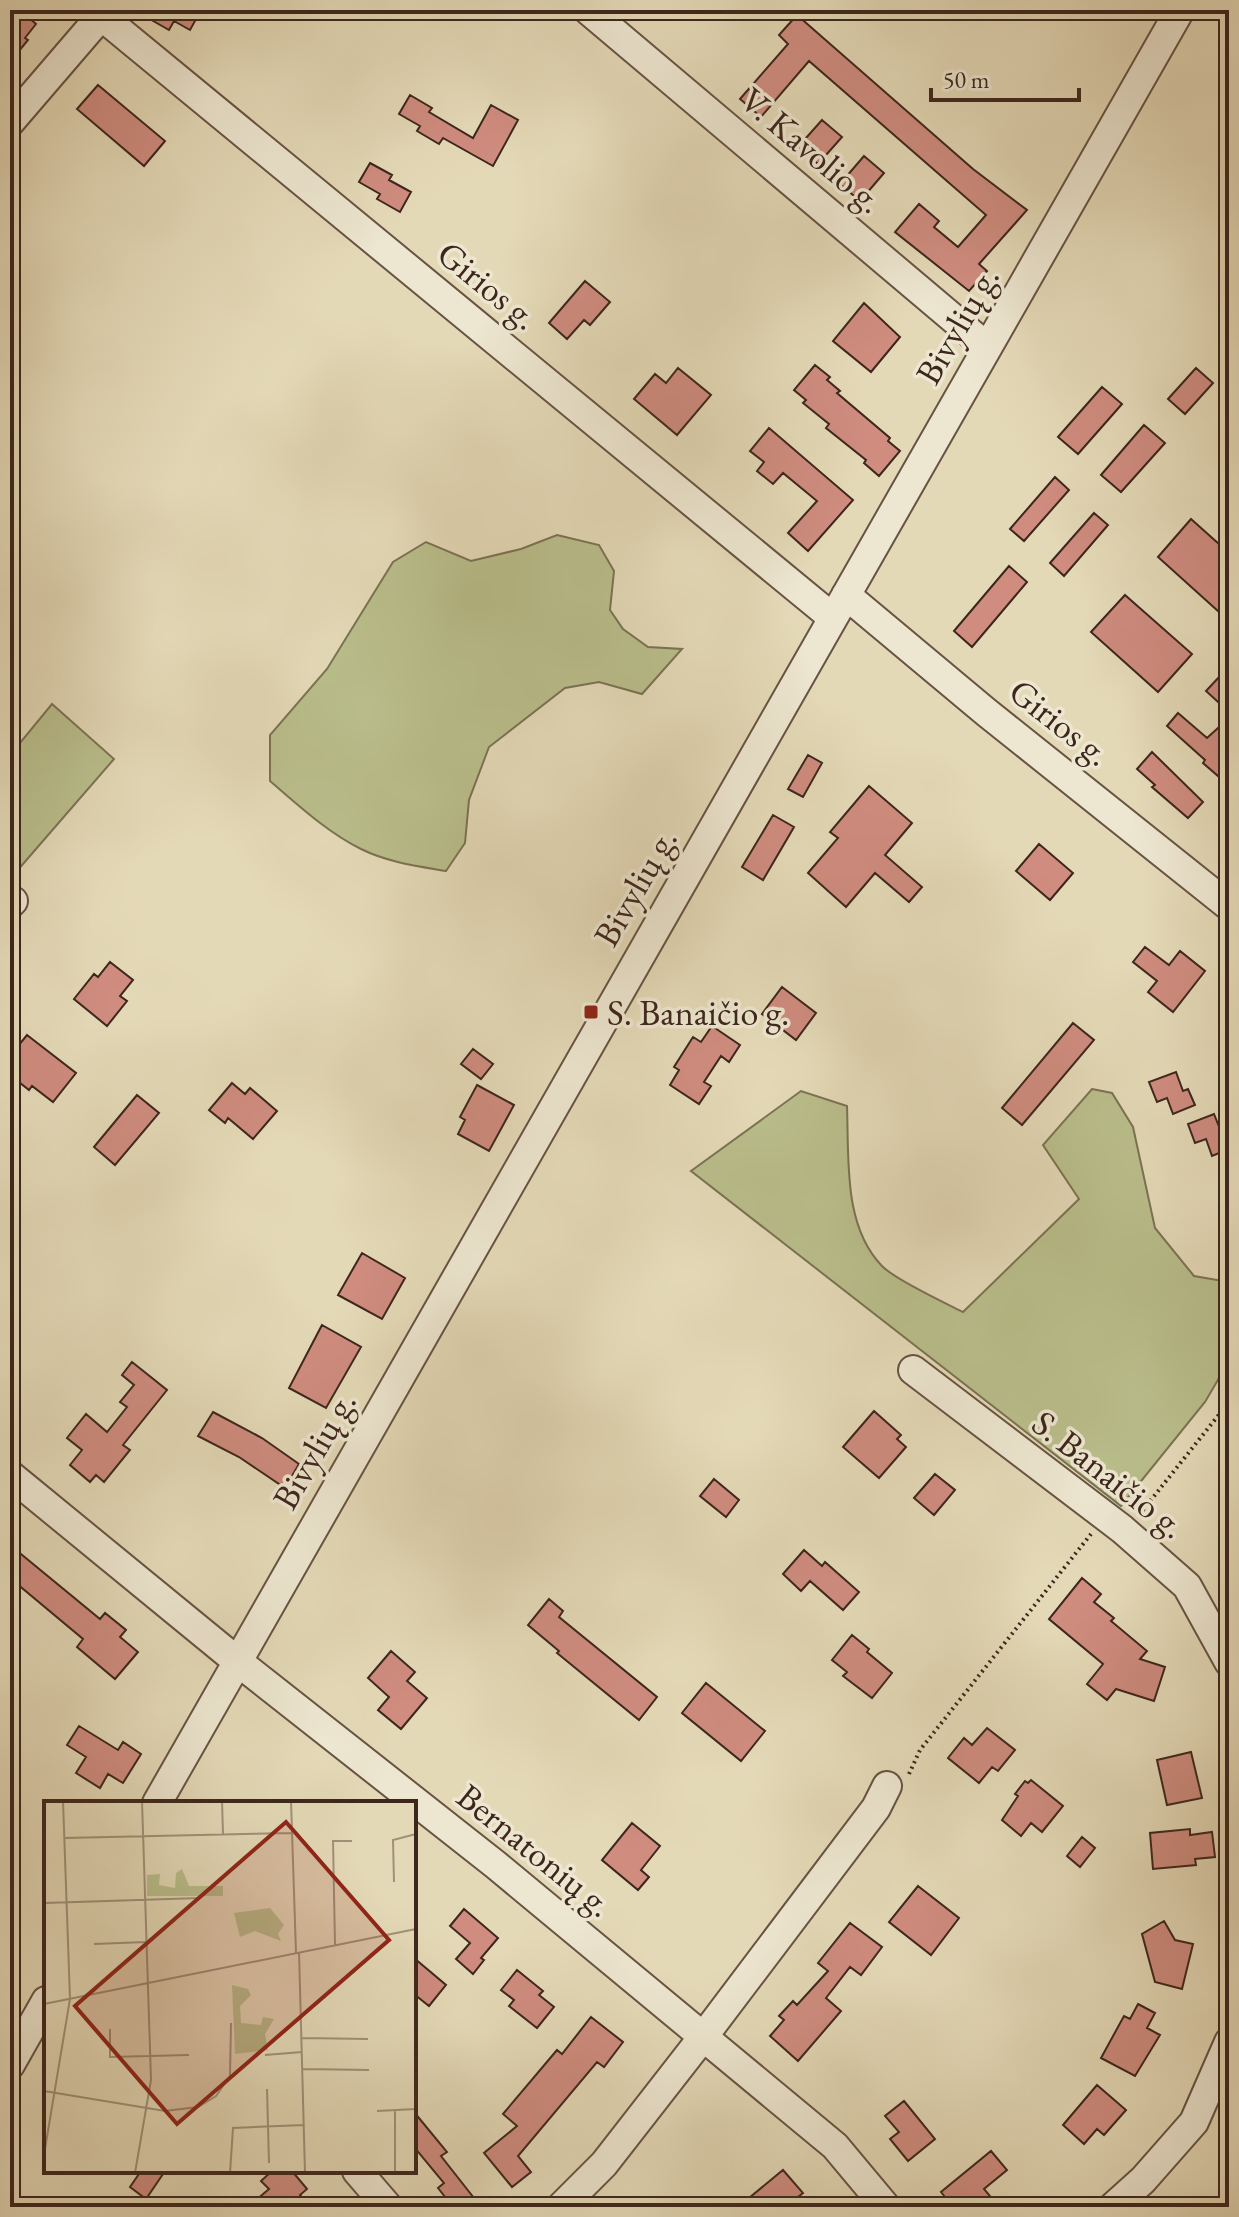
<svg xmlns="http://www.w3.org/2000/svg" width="1239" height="2217" viewBox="0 0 1239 2217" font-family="'EB Garamond',serif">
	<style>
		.green { fill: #b9be8b; stroke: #7b7254; stroke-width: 2 }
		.building { fill: #cf8c7f; stroke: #3d261c; stroke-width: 2 }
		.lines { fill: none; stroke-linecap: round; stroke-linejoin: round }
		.minor-casing { stroke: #675343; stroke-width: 32 }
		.path { stroke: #3d261c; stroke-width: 4; stroke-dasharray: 2 4; stroke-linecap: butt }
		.minor { stroke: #ede6d0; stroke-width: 28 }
		.poi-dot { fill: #8f2418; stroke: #ede6d0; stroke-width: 3 }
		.labels { text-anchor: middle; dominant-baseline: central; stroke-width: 7; stroke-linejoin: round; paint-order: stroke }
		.street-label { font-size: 36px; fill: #3d261c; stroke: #ede6d0 }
		.poi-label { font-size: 36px; fill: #3d261c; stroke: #ede6d0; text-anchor: start }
		.inset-road { fill: none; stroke: #a19179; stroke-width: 2 }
		.view { fill: #8f2418; fill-opacity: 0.15; stroke: #8f2418; stroke-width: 4 }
		.inset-edge { fill: none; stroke: #3d261c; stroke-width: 4 }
	</style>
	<rect width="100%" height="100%" fill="#e4d9b7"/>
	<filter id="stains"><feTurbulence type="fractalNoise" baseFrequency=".0025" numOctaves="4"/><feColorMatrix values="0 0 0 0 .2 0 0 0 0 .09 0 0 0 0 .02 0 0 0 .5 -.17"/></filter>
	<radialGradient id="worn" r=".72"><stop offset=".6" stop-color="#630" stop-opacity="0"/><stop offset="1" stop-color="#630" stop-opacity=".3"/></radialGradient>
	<path class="green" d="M 557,535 L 599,545 L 614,571 L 610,610 L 623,629 L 648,647 L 682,649 L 642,694 L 599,682 L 565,688 L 489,747 L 469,800 L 465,843 L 446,871 C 417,866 387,862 361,849 C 327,832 298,805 270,781 L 270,735 L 327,669 L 393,562 L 426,542 L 471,561 L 521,549 Z
		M 52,704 L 114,759 L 10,879 L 10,755 Z
		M 1092,1089 L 1112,1093 L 1133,1127 L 1155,1228 L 1194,1276 L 1229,1282 L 1229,1361 L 1205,1402 L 1121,1506 L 691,1171 L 801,1091 L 847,1106 C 849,1159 843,1226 882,1266 C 894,1279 945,1303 963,1312 L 1079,1199 L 1043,1145 Z"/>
	<path class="building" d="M 10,10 L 20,10 L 36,24 L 25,38 L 28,40 L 10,62 Z
		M 134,10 L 201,10 L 190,30 L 174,21 L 169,30 Z
		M 797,15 L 973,169 L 1027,210 L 979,264 L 987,271 L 969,291 L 895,232 L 919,204 L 939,221 L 934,227 L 958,247 L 986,215 L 809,61 L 761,117 L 740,99 L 788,44 L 779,35 Z
		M 98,85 L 165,141 L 144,166 L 77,109 Z
		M 410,95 L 432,108 L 429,112 L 473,138 L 491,105 L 518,120 L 493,166 L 443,138 L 439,144 L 417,131 L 420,126 L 399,114 Z
		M 822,120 L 842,137 L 818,164 L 798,147 Z
		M 864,156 L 884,173 L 860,201 L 840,184 Z
		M 370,163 L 392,175 L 389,180 L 411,192 L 400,212 L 377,199 L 380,194 L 359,182 Z
		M 585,281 L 610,302 L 590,325 L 584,320 L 567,339 L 549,323 Z
		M 864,303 L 900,337 L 871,372 L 833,341 Z
		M 815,365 L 830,377 L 827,380 L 840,391 L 837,393 L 890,438 L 888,441 L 900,451 L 879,476 L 864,463 L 866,460 L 826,428 L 829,424 L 803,403 L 806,400 L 794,390 Z
		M 678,368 L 711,395 L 677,435 L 634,399 L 655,374 L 666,383 Z
		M 1196,368 L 1213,383 L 1185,414 L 1168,399 Z
		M 1102,387 L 1122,404 L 1078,454 L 1058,437 Z
		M 1144,425 L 1165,443 L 1121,492 L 1101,475 Z
		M 769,428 L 853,500 L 808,551 L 788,533 L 817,501 L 783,473 L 773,484 L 757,471 L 764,462 L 750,451 Z
		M 1055,477 L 1069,490 L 1024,541 L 1010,529 Z
		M 1094,513 L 1108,525 L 1064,576 L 1050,563 Z
		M 1191,519 L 1229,553 L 1229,621 L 1158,557 Z
		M 1009,566 L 1027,582 L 972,647 L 954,631 Z
		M 1125,595 L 1192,654 L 1158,692 L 1091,632 Z
		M 1221,675 L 1229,682 L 1229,712 L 1206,691 Z
		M 1178,713 L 1207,738 L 1229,718 L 1229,764 L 1218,776 L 1203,763 L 1205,760 L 1167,726 Z
		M 1152,752 L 1203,802 L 1188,818 L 1152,787 L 1155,785 L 1137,769 Z
		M 808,755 L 822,763 L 803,797 L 788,789 Z
		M 869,786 L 912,823 L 885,855 L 922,887 L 909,902 L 875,873 L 846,907 L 808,873 L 838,838 L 830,832 Z
		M 773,815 L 794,827 L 763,880 L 742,867 Z
		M 1039,844 L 1073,873 L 1050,900 L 1016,871 Z
		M 1145,947 L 1169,965 L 1180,951 L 1205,971 L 1173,1012 L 1148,992 L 1157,981 L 1133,962 Z
		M 110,962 L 133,980 L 120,996 L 127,1001 L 107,1026 L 74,999 L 94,974 L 98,977 Z
		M 782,987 L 816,1013 L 796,1040 L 762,1014 Z
		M 1073,1023 L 1094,1040 L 1022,1125 L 1002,1108 Z
		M 712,1026 L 740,1045 L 729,1062 L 721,1056 L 704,1082 L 711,1086 L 699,1104 L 670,1085 L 679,1070 L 674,1067 L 693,1037 L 701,1042 Z
		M 27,1035 L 76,1073 L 53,1102 L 32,1086 L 29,1090 L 10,1075 L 10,1056 Z
		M 473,1049 L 493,1064 L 481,1079 L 461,1064 Z
		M 1176,1072 L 1183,1091 L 1188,1089 L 1195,1105 L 1173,1114 L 1167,1098 L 1157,1102 L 1149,1082 Z
		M 232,1083 L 245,1094 L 250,1088 L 277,1111 L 253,1139 L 228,1118 L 225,1123 L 209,1110 Z
		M 477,1085 L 514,1105 L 489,1151 L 458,1134 L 465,1120 L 460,1117 Z
		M 137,1095 L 159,1113 L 115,1165 L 94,1147 Z
		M 1214,1114 L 1222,1134 L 1229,1130 L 1229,1149 L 1212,1156 L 1206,1139 L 1195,1143 L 1188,1124 Z
		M 362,1253 L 405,1278 L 382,1319 L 338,1295 Z
		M 322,1325 L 361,1347 L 326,1408 L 289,1388 Z
		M 132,1362 L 167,1390 L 123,1445 L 130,1450 L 104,1482 L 96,1475 L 90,1482 L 70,1465 L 82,1450 L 67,1438 L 86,1414 L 107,1432 L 127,1407 L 120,1402 L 134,1385 L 122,1375 Z
		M 874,1411 L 901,1435 L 897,1439 L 906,1447 L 879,1478 L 843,1447 Z
		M 213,1412 L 262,1438 L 299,1464 L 285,1488 L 239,1457 L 198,1436 Z
		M 935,1474 L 955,1490 L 934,1515 L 914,1498 Z
		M 714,1479 L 739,1500 L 726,1517 L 700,1496 Z
		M 10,1545 L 100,1619 L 105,1613 L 126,1630 L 120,1637 L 138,1652 L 115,1679 L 77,1647 L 83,1639 L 10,1578 Z
		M 804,1550 L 822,1566 L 825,1562 L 859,1592 L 843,1610 L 810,1581 L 801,1591 L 783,1574 Z
		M 1082,1578 L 1101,1594 L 1094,1602 L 1114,1618 L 1111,1621 L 1147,1651 L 1140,1659 L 1165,1667 L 1154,1701 L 1116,1689 L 1107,1700 L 1087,1684 L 1103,1664 L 1049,1619 Z
		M 549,1599 L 563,1611 L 559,1617 L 657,1697 L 639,1720 L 557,1653 L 559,1651 L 528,1625 Z
		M 852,1635 L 869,1649 L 867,1652 L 892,1673 L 872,1698 L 843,1676 L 847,1672 L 832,1660 Z
		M 391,1651 L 415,1672 L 407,1681 L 427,1698 L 401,1729 L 378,1710 L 389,1697 L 368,1678 Z
		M 706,1683 L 765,1731 L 741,1761 L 682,1713 Z
		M 79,1726 L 118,1750 L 123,1742 L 141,1754 L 123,1783 L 108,1774 L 100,1788 L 76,1773 L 86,1757 L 67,1745 Z
		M 987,1728 L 1015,1750 L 998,1771 L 992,1767 L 979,1783 L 948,1758 L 964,1738 L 972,1745 Z
		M 1191,1752 L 1202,1798 L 1167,1805 L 1157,1760 Z
		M 1031,1780 L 1063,1806 L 1042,1832 L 1031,1823 L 1021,1836 L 1002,1820 L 1018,1796 L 1015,1794 L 1025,1781 L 1028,1783 Z
		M 632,1823 L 660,1846 L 641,1870 L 649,1877 L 638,1890 L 602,1860 Z
		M 1190,1829 L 1190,1835 L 1212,1832 L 1215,1857 L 1195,1859 L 1196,1865 L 1153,1869 L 1150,1833 Z
		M 1082,1837 L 1095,1848 L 1080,1867 L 1067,1856 Z
		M 918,1886 L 959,1918 L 931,1955 L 889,1922 Z
		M 464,1909 L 498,1938 L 481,1958 L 484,1960 L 473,1974 L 456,1959 L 470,1943 L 450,1926 Z
		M 1164,1921 L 1175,1940 L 1193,1944 L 1182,1989 L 1155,1982 L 1142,1934 Z
		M 850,1923 L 882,1947 L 861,1975 L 850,1967 L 826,1998 L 841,2011 L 798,2061 L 770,2036 L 784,2020 L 779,2016 L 793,2001 L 797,2005 L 828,1971 L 818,1963 Z
		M 414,1958 L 446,1985 L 429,2006 L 414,1994 Z
		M 517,1970 L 543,1991 L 539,1995 L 554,2007 L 537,2028 L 509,2006 L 514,2000 L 501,1990 Z
		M 1138,2004 L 1155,2013 L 1147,2028 L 1160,2035 L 1135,2076 L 1101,2058 L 1124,2016 L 1130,2019 Z
		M 591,2017 L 623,2042 L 604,2067 L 597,2062 L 518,2156 L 531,2172 L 512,2187 L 484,2153 L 517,2126 L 503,2114 L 557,2050 L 562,2054 Z
		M 1097,2085 L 1126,2110 L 1104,2135 L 1097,2129 L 1084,2144 L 1063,2125 Z
		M 904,2101 L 935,2139 L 908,2161 L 890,2139 L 899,2132 L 885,2116 Z
		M 414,2112 L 447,2152 L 441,2156 L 481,2207 L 453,2207 L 438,2188 L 444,2183 L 414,2147 Z
		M 991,2151 L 1007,2170 L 984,2189 L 999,2207 L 953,2207 L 941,2192 Z
		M 783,2170 L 803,2193 L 785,2207 L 738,2207 Z
		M 141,2171 L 165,2171 L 146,2199 L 130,2187 Z
		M 272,2171 L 292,2171 L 307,2189 L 300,2195 L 310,2207 L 248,2207 L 269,2189 L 261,2181 Z"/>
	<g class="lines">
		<g class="minor-casing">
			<path id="minor" d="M 94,10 L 833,618
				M 588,10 L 987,347
				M 10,122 L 101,16
				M 846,595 L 986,712 L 1229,906
				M 10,904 L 13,901
				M 913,1370 L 1122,1529 L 1187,1586 L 1229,1662
				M 10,1475 L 237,1661 L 496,1865 L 835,2146 L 886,2207
				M 157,1803 L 1180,10
				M 10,2065 L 46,2001
				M 357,2171 L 388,2207
				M 561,2207 L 604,2164 L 703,2037 L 876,1808 L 887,1786
				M 1113,2207 L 1143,2180 L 1194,2122 L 1229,2042"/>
		</g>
		<path class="path" d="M 1139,1515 L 1229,1402
			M 909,1774 L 920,1750 L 1091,1534"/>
		<use href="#minor" class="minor"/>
	</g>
	<rect class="poi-dot" x="583" y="1004" width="16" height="16" rx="4"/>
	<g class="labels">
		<g class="street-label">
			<text transform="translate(812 150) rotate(40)">V. Kavolio g.</text>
			<text transform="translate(488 285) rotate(39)">Girios g.</text>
			<text transform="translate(957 325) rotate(-60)">Bivylių g.</text>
			<text transform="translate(1060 722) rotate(38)">Girios g.</text>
			<text transform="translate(635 887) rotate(-60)">Bivylių g.</text>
			<text transform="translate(314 1450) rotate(-60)">Bivylių g.</text>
			<text transform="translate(1109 1474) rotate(38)">S. Banaičio g.</text>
			<text transform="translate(535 1850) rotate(39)">Bernatonių g.</text>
		</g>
		<g class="poi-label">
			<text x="607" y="1012">S. Banaičio g.</text>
		</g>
	</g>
	<g transform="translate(44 1801)">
		<rect width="372" height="372" fill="#e4d9b7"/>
		<path d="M 138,68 L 145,85 L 179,85 L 179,95 L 103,95 L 103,74 L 116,73 L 115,84 L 131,87 L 132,72 ZM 226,107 L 240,124 L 234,133 L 237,140 L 211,130 L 196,136 L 190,112 ZM 188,184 L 204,188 L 207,194 L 196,205 L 197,222 L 217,224 L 219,216 L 230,218 L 221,233 L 224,249 L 191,253 Z" fill="#b9be8b"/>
		<path class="inset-road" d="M 178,0 L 179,33M 247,0 L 252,152M 20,37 L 249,32M 350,81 L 349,39 L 372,33M 0,102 L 157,97M 50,143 L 102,141M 291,144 L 289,40 L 308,40M 255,151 L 261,372M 0,203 L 372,128M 66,228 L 66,256 L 145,254M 258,237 L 324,238M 221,254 L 258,251M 259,268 L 325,269M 223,288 L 225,362M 0,290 L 121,310 L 154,306 L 172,295 L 186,275 L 187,222M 351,309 L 351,372M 333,310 L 372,308M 0,354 L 26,198 L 19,0M 91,372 L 107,279 L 98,0M 186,372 L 189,327 L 260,324"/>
		<path class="view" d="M 242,21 L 345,139 L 133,323 L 31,205 Z"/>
		<rect width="372" height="372" class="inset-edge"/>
	</g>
	<rect width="1239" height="2217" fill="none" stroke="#e4d9b7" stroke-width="40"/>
	<rect x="12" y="12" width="1215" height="2193" fill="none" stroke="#3d261c" stroke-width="4"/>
	<rect x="20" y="20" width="1199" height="2177" fill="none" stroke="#3d261c" stroke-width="2"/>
	<path d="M931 88v12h148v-12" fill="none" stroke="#3d261c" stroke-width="4"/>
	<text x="943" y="88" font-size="24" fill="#3d261c" stroke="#ede6d0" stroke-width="6" paint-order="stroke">50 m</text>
	<rect width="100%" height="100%" filter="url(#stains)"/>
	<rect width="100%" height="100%" fill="url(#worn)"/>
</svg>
